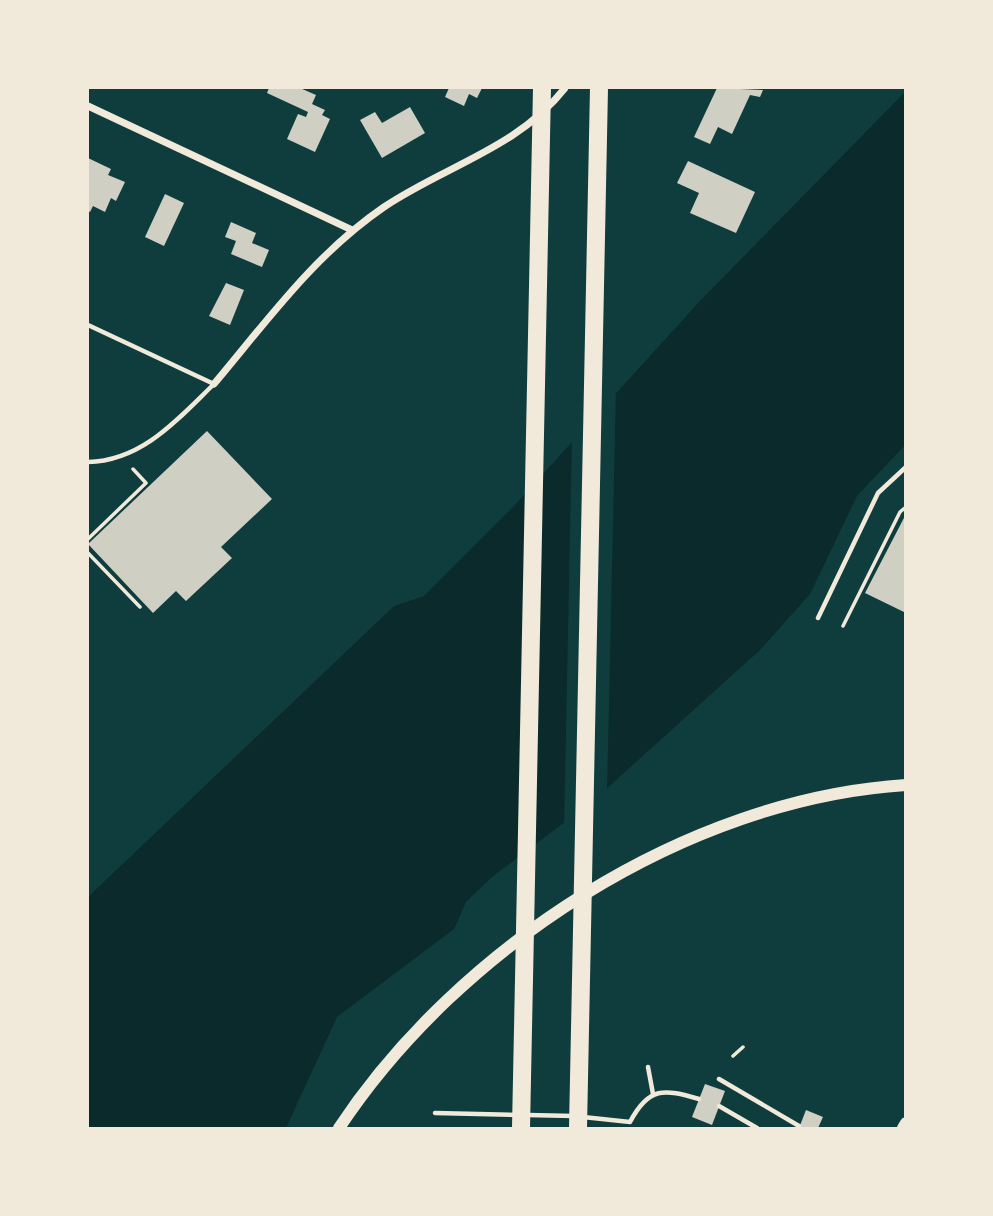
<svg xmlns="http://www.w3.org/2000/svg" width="993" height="1216" viewBox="0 0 993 1216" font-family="'Alegreya Sans',sans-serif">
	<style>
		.water { fill: #0a2a2b }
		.pier { fill: #0f3d3e }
		.building { fill: #cfcfc3 }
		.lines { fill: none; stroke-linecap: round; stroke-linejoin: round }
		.path { stroke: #f1e9da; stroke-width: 3.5 }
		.service { stroke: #f1e9da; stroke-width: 4.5 }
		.minor { stroke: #f1e9da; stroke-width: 7 }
		.secondary { stroke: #f1e9da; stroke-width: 12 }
		.motorway { stroke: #f1e9da; stroke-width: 18 }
	</style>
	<rect width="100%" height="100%" fill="#0f3d3e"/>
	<path class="water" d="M 905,92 L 905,445 L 857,496 L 810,594 L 760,650 L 594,800 L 492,877 L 466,902 L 454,929 L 337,1017 L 286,1128 L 88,1128 L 88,897 L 394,606 L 424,596 L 513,507 L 699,302 Z"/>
	<path class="pier" d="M 616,387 L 607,793 L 564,830 L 572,435 Z"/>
	<path class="building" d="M 269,88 L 300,88 L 316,95 L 312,104 L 325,110 L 322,115 L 330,119 L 315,152 L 287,139 L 298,114 L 306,117 L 308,112 L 267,93 Z
		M 449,88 L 482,88 L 477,98 L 469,94 L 464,106 L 445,97 Z
		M 717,88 L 763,90 L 760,97 L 750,95 L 732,134 L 718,127 L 710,144 L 694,137 Z
		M 410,107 L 425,133 L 382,158 L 360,120 L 375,112 L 382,123 Z
		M 88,158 L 111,169 L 108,175 L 125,182 L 116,201 L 111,198 L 105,212 L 93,206 L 90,212 L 88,211 Z
		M 688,161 L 755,192 L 736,233 L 690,213 L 699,193 L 677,183 Z
		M 165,194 L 184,203 L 164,246 L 145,237 Z
		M 231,222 L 256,233 L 252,243 L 269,250 L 262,267 L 231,254 L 236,241 L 225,237 Z
		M 226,283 L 244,290 L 230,325 L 209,316 Z
		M 207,431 L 272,499 L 221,547 L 232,558 L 186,601 L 176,591 L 153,613 L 88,544 Z
		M 906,514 L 906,613 L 865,593 Z
		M 705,1084 L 725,1091 L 712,1125 L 692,1117 Z
		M 806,1110 L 823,1117 L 818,1128 L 799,1128 Z"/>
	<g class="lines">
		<path class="path" d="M 88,539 L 146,483 L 133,469
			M 88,553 L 140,607
			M 843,626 L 900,512 L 906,507
			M 733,1056 L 743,1047"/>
		<path class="service" d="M 88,325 L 214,384 C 178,419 142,461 88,462
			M 818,618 L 878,493 L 906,467
			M 648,1067 L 653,1094
			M 719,1079 L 799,1126
			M 719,1106 L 757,1128
			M 435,1113 L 518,1115
			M 527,1115 L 574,1116
			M 583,1117 L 630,1122 C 649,1086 664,1089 699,1099"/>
		<path class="minor" d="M 88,106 L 352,230
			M 214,384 C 268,320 314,255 384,207 C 445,166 518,148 565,88"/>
		<path class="secondary" d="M 339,1128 C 459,947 686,799 906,785
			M 903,1128 L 906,1123"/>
		<path class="motorway" d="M 521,1128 L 542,88
			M 578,1128 L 599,88"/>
	</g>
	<rect width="993" height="1216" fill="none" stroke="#f1e9da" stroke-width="178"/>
</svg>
